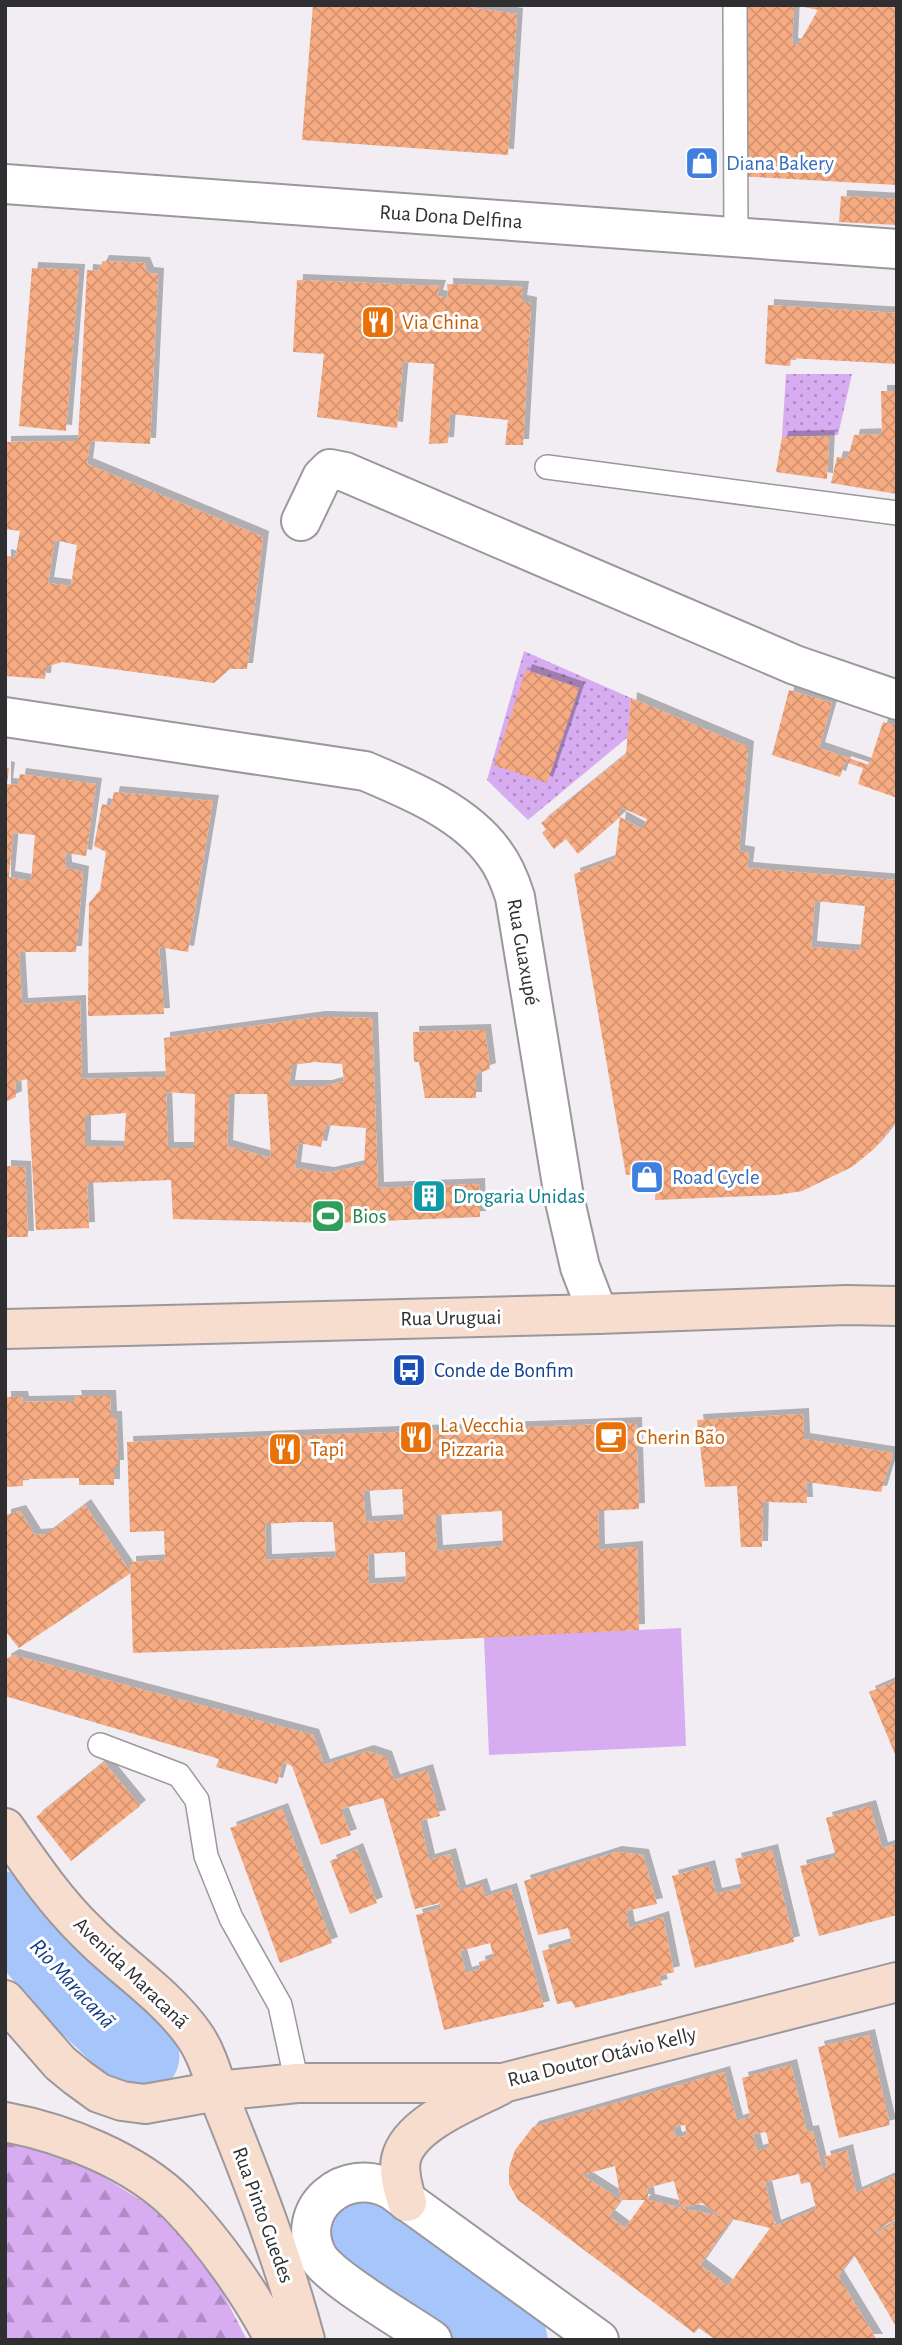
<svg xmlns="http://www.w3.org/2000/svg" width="902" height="2345" viewBox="0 0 902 2345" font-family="'Alegreya Sans',sans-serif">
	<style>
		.green { fill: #d8acf1 }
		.forest { fill: url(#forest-firs) }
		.garden { fill: url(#garden-dots) }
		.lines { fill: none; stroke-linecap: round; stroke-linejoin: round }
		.river { stroke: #a5c5fb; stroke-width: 77 }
		.building { fill: url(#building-cross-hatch); fill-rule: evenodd; filter: url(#shadow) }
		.lane-casing { stroke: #9b979d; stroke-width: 26 }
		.street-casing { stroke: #9b979d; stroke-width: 42 }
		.secondary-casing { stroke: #9b979d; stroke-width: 42 }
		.lane { stroke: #fff; stroke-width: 23 }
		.street { stroke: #fff; stroke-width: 38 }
		.secondary { stroke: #f7ddce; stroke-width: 38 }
		.labels { text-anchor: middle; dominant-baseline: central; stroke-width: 6; stroke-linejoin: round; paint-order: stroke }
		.shop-label { font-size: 21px; fill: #366cbe; stroke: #fff; text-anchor: start }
		.street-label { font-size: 21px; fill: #2f2e30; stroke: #fff }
		.food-label { font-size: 21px; fill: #c56008; stroke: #fff; text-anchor: start }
		.culture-label { font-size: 21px; fill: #0d838f; stroke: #fff; text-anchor: start }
		.leisure-label { font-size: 21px; fill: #27864d; stroke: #fff; text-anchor: start }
		.transit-label { font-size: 21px; fill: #164399; stroke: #fff; text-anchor: start }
		.water-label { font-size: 23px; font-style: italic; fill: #103c87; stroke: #fff }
	</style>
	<defs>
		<pattern id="forest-firs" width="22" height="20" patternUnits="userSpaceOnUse" patternTransform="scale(1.75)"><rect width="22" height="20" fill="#d8acf1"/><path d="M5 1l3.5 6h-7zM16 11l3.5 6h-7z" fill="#b08cc4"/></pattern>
		<pattern id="garden-dots" width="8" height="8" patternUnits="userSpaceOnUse" patternTransform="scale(1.75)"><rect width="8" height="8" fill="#d8acf1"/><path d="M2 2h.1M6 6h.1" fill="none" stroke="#b08cc4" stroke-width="1.8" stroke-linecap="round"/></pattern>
		<pattern id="building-cross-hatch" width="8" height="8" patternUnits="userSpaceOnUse" patternTransform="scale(1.75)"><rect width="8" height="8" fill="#f6ab81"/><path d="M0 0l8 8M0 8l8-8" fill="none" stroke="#d39370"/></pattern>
		<filter id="shadow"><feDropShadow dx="6" dy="-6" stdDeviation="0" flood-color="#0004"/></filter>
	</defs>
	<rect width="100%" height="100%" fill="#f1edf3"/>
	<path class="green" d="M 681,1628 L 686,1746 L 489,1755 L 484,1637 Z"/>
	<path class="forest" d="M 5,2141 L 19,2143 L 96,2172 L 172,2220 L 217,2282 L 247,2340 L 5,2340 Z"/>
	<path class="garden" d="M 786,374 L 852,374 L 838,435 L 782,437 Z
		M 524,651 L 631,698 L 628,737 L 528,820 L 487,780 Z"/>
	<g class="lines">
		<path class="river" d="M 5,1910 L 69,1987 L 141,2056
			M 349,2222 L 509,2340"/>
	</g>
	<path class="building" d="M 313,5 L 455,5 L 517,14 L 508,155 L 302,140 Z
		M 738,5 L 794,5 L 792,44 L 798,45 L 818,10 L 795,5 L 897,5 L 897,185 L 736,176 Z
		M 841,196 L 897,199 L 897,225 L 839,222 Z
		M 103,261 L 144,263 L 148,273 L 158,274 L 150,444 L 90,441 L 87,464 L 263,537 L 247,669 L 230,669 L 214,683 L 62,662 L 46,667 L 45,679 L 5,676 L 5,555 L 15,558 L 20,531 L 5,529 L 5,442 L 78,441 L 87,270 L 98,271 ZM 55,540 L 77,545 L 71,586 L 48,583 Z
		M 32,268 L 79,270 L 66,431 L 19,426 Z
		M 297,280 L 440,286 L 437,296 L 448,298 L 447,284 L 523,287 L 521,301 L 531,303 L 523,445 L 505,445 L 508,420 L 450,414 L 448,443 L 429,444 L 434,364 L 403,362 L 397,428 L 317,417 L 324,354 L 293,352 Z
		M 768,305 L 897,313 L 897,364 L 791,358 L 790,366 L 765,364 Z
		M 881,391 L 897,391 L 897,494 L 831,483 L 837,457 L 848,458 L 854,435 L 882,434 Z
		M 829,436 L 827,479 L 776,472 L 782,437 Z
		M 526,670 L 579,688 L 547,783 L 494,765 Z
		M 789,690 L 832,703 L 819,748 L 869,765 L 883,722 L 897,726 L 897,798 L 858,784 L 863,768 L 845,762 L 840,777 L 772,755 Z
		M 631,698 L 748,747 L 739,851 L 749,853 L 747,868 L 897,880 L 897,1121 L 875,1148 L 852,1167 L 802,1191 L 777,1195 L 655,1200 L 657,1172 L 626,1175 L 574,874 L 615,859 L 620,817 L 642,829 L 647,819 L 620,807 L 620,817 L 578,854 L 566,839 L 554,849 L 542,833 L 546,829 L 541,823 L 626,754 ZM 815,901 L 865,906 L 860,951 L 811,947 Z
		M 5,767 L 9,768 L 7,784 L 18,785 L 20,774 L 96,784 L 86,856 L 65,853 L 66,868 L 83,872 L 76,952 L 19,952 L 22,1004 L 80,1001 L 82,1079 L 166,1077 L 164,1038 L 319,1017 L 372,1018 L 378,1188 L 479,1184 L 480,1217 L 331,1223 L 173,1219 L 171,1180 L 87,1183 L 89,1228 L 36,1230 L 27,1079 L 15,1082 L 16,1097 L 5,1102 ZM 13,833 L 35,835 L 31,881 L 9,877 ZM 315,1062 L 342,1064 L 344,1081 L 326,1086 L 289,1086 L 292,1065 ZM 166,1092 L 195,1094 L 194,1148 L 168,1148 ZM 229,1094 L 267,1094 L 271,1158 L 227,1146 ZM 126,1113 L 124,1147 L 85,1146 L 85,1116 ZM 326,1125 L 366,1128 L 364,1165 L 328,1173 L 295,1168 L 298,1143 L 321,1147 Z
		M 114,792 L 213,801 L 188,952 L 159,947 L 164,1014 L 88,1016 L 89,903 L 100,890 L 106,852 L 94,846 L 102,804 L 111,806 Z
		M 485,1030 L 490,1069 L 476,1074 L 476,1098 L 425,1098 L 419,1062 L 414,1062 L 413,1032 Z
		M 5,1166 L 25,1167 L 28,1237 L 5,1237 Z
		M 75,1396 L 110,1396 L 111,1417 L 116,1417 L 118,1466 L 114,1466 L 114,1485 L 79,1485 L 79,1478 L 23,1479 L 23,1486 L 5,1487 L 5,1397 L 22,1397 L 23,1402 L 76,1401 Z
		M 803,1414 L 804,1439 L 893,1453 L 881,1492 L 806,1482 L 807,1503 L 763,1502 L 762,1547 L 741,1547 L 737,1486 L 705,1487 L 697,1420 Z
		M 636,1423 L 639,1509 L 598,1511 L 599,1550 L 637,1547 L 639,1630 L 302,1647 L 133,1653 L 130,1562 L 165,1560 L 164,1531 L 130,1532 L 127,1442 ZM 402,1489 L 404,1520 L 366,1522 L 363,1491 ZM 502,1511 L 503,1546 L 437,1551 L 435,1515 ZM 299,1522 L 333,1522 L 336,1557 L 266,1560 L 265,1524 ZM 405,1552 L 406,1582 L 369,1584 L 368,1554 Z
		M 85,1505 L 131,1573 L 19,1648 L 5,1631 L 5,1515 L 20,1511 L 35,1535 L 47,1534 Z
		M 13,1655 L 313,1735 L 324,1765 L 368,1751 L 386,1757 L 394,1780 L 427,1770 L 440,1816 L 420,1821 L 429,1860 L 450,1854 L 460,1891 L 481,1884 L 485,1897 L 511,1889 L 544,2007 L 444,2030 L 416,1915 L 441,1908 L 440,1903 L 415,1909 L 383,1798 L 341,1809 L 351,1835 L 321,1845 L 292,1766 L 283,1762 L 277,1784 L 216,1767 L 219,1759 L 5,1696 L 5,1660 ZM 490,1943 L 494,1958 L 479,1962 L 480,1969 L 466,1973 L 460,1951 Z
		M 897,1680 L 897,1759 L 869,1692 Z
		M 104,1762 L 140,1806 L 71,1861 L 36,1817 Z
		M 870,1806 L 882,1848 L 897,1844 L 897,1915 L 819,1936 L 800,1866 L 836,1857 L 826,1818 Z
		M 282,1809 L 332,1943 L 280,1963 L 230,1828 Z
		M 357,1849 L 377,1903 L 350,1914 L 330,1861 Z
		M 772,1850 L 794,1942 L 695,1968 L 672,1876 L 709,1866 L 716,1894 L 742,1888 L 735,1859 Z
		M 616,1852 L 643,1855 L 657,1904 L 626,1911 L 629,1928 L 663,1917 L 674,1972 L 659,1976 L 662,1985 L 575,2008 L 572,2001 L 557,2004 L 542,1951 L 572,1942 L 568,1928 L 538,1935 L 524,1881 Z
		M 869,2035 L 890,2125 L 839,2138 L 818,2047 Z
		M 791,2065 L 807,2132 L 813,2131 L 822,2168 L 827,2166 L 824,2157 L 847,2150 L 856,2193 L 897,2175 L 897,2219 L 875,2231 L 877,2233 L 897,2222 L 897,2328 L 854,2255 L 838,2276 L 877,2340 L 789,2340 L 788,2337 L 786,2340 L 716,2340 L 699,2328 L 694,2333 L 518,2200 L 509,2184 L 509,2168 L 515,2150 L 533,2127 L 724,2072 L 737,2121 L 750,2117 L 742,2078 ZM 685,2125 L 687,2135 L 676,2138 L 673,2127 ZM 766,2132 L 770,2147 L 757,2151 L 753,2134 ZM 615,2166 L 621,2200 L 645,2200 L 625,2228 L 609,2216 L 621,2200 L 582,2175 ZM 799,2174 L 801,2184 L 810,2182 L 816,2209 L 775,2226 L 765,2182 ZM 674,2181 L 681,2208 L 702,2203 L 720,2216 L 681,2208 L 649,2200 L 647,2188 ZM 732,2219 L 770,2228 L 728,2286 L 700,2265 Z"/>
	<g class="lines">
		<g class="lane-casing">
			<path id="lane" d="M 735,5 L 736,238
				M 547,467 L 897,513
				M 100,1745 L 179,1775 L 197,1800 L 206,1856 L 231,1918 L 280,2005 L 297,2083"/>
		</g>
		<g class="street-casing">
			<path id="street" d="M 5,184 L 897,249
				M 301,521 L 322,477 L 330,469 L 345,472 L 795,665 L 897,700
				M 5,717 L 365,771 C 410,790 464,812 494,853 C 504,866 510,881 515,897 L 564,1197 L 580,1267 L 598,1314
				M 432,2340 C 406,2322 331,2279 318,2257 C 292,2210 345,2164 392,2190 L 599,2340"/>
		</g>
		<g class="secondary-casing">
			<path id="secondary" d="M 5,1329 L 598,1314 L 846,1305 L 897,1306
				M 5,1828 C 30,1864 55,1901 87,1932 C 121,1967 166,1995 194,2035 C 209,2056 215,2085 224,2109 C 254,2184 284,2261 305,2340
				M 5,2000 L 60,2063 L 77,2077 L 99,2093 L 122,2101 L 145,2104 L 217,2091 L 297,2083 L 503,2083 L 897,1982
				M 5,2122 C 64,2133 135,2161 178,2204 C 214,2241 251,2294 275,2340
				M 407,2202 C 403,2188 398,2173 401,2159 C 409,2124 469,2101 499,2086"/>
		</g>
		<use href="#lane" class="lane"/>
		<use href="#street" class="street"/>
		<use href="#secondary" class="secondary"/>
	</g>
	<defs>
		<g id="shop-square" transform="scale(1.75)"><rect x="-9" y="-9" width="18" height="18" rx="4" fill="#3f7fe0" stroke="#fff"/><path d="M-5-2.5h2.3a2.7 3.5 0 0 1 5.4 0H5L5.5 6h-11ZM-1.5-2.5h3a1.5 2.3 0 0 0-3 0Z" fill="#fff"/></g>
		<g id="restaurant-square" transform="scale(1.75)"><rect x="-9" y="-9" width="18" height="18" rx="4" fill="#e8710a" stroke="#fff"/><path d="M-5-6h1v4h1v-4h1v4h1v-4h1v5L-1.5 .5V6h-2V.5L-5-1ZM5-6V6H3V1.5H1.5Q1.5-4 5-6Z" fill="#fff"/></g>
		<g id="building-square" transform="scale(1.75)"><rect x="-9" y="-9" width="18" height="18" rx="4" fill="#0f9aa8" stroke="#fff"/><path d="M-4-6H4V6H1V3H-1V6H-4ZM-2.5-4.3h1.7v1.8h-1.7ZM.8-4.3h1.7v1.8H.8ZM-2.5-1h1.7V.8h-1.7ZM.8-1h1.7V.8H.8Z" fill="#fff"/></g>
		<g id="stadium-square" transform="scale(1.75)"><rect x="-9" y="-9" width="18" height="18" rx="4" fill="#2e9e5b" stroke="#fff"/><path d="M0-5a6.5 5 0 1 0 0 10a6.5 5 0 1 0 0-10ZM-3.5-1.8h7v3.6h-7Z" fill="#fff"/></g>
		<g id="bus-square" transform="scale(1.75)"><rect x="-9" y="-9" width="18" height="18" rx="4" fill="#1a4fb4" stroke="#fff"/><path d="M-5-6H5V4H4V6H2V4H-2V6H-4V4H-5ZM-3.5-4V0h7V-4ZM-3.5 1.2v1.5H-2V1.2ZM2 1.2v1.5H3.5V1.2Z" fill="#fff"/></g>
		<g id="cafe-square" transform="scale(1.75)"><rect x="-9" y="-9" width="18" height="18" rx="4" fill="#e8710a" stroke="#fff"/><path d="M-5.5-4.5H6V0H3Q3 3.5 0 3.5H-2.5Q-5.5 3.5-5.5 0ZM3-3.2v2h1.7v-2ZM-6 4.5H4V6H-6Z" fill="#fff"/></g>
	</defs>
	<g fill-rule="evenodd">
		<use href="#shop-square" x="702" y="163"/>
		<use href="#restaurant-square" x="378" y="322"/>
		<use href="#shop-square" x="647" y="1177"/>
		<use href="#building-square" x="429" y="1196"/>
		<use href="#stadium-square" x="328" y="1216"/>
		<use href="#bus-square" x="409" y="1370"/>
		<use href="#restaurant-square" x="416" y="1437"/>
		<use href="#cafe-square" x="611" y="1437"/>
		<use href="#restaurant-square" x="285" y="1449"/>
	</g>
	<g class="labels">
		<g class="shop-label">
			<text x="726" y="163">Diana Bakery</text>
			<text x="672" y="1177">Road Cycle</text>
		</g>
		<g class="street-label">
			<text transform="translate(451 217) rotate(4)">Rua Dona Delfina</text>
			<text transform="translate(523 952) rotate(80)">Rua Guaxupé</text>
			<text transform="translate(451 1318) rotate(-1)">Rua Uruguai</text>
			<text transform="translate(131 1973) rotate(44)">Avenida Maracanã</text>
			<text transform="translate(602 2057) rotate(-14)">Rua Doutor Otávio Kelly</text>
			<text transform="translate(263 2215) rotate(70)">Rua Pinto Guedes</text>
		</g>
		<g class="food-label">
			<text x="402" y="322">Via China</text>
			<text x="440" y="1425">La Vecchia<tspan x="440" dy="24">Pizzaria</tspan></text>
			<text x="636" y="1437">Cherin Bão</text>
			<text x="310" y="1449">Tapi</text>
		</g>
		<g class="culture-label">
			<text x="453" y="1196">Drogaria Unidas</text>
		</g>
		<g class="leisure-label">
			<text x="352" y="1216">Bios</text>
		</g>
		<g class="transit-label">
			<text x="434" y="1370">Conde de Bonfim</text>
		</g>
		<g class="water-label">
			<text transform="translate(72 1984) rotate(47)">Rio Maracanã</text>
		</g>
	</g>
	<rect width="902" height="2345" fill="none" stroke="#2f2e30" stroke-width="14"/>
</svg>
